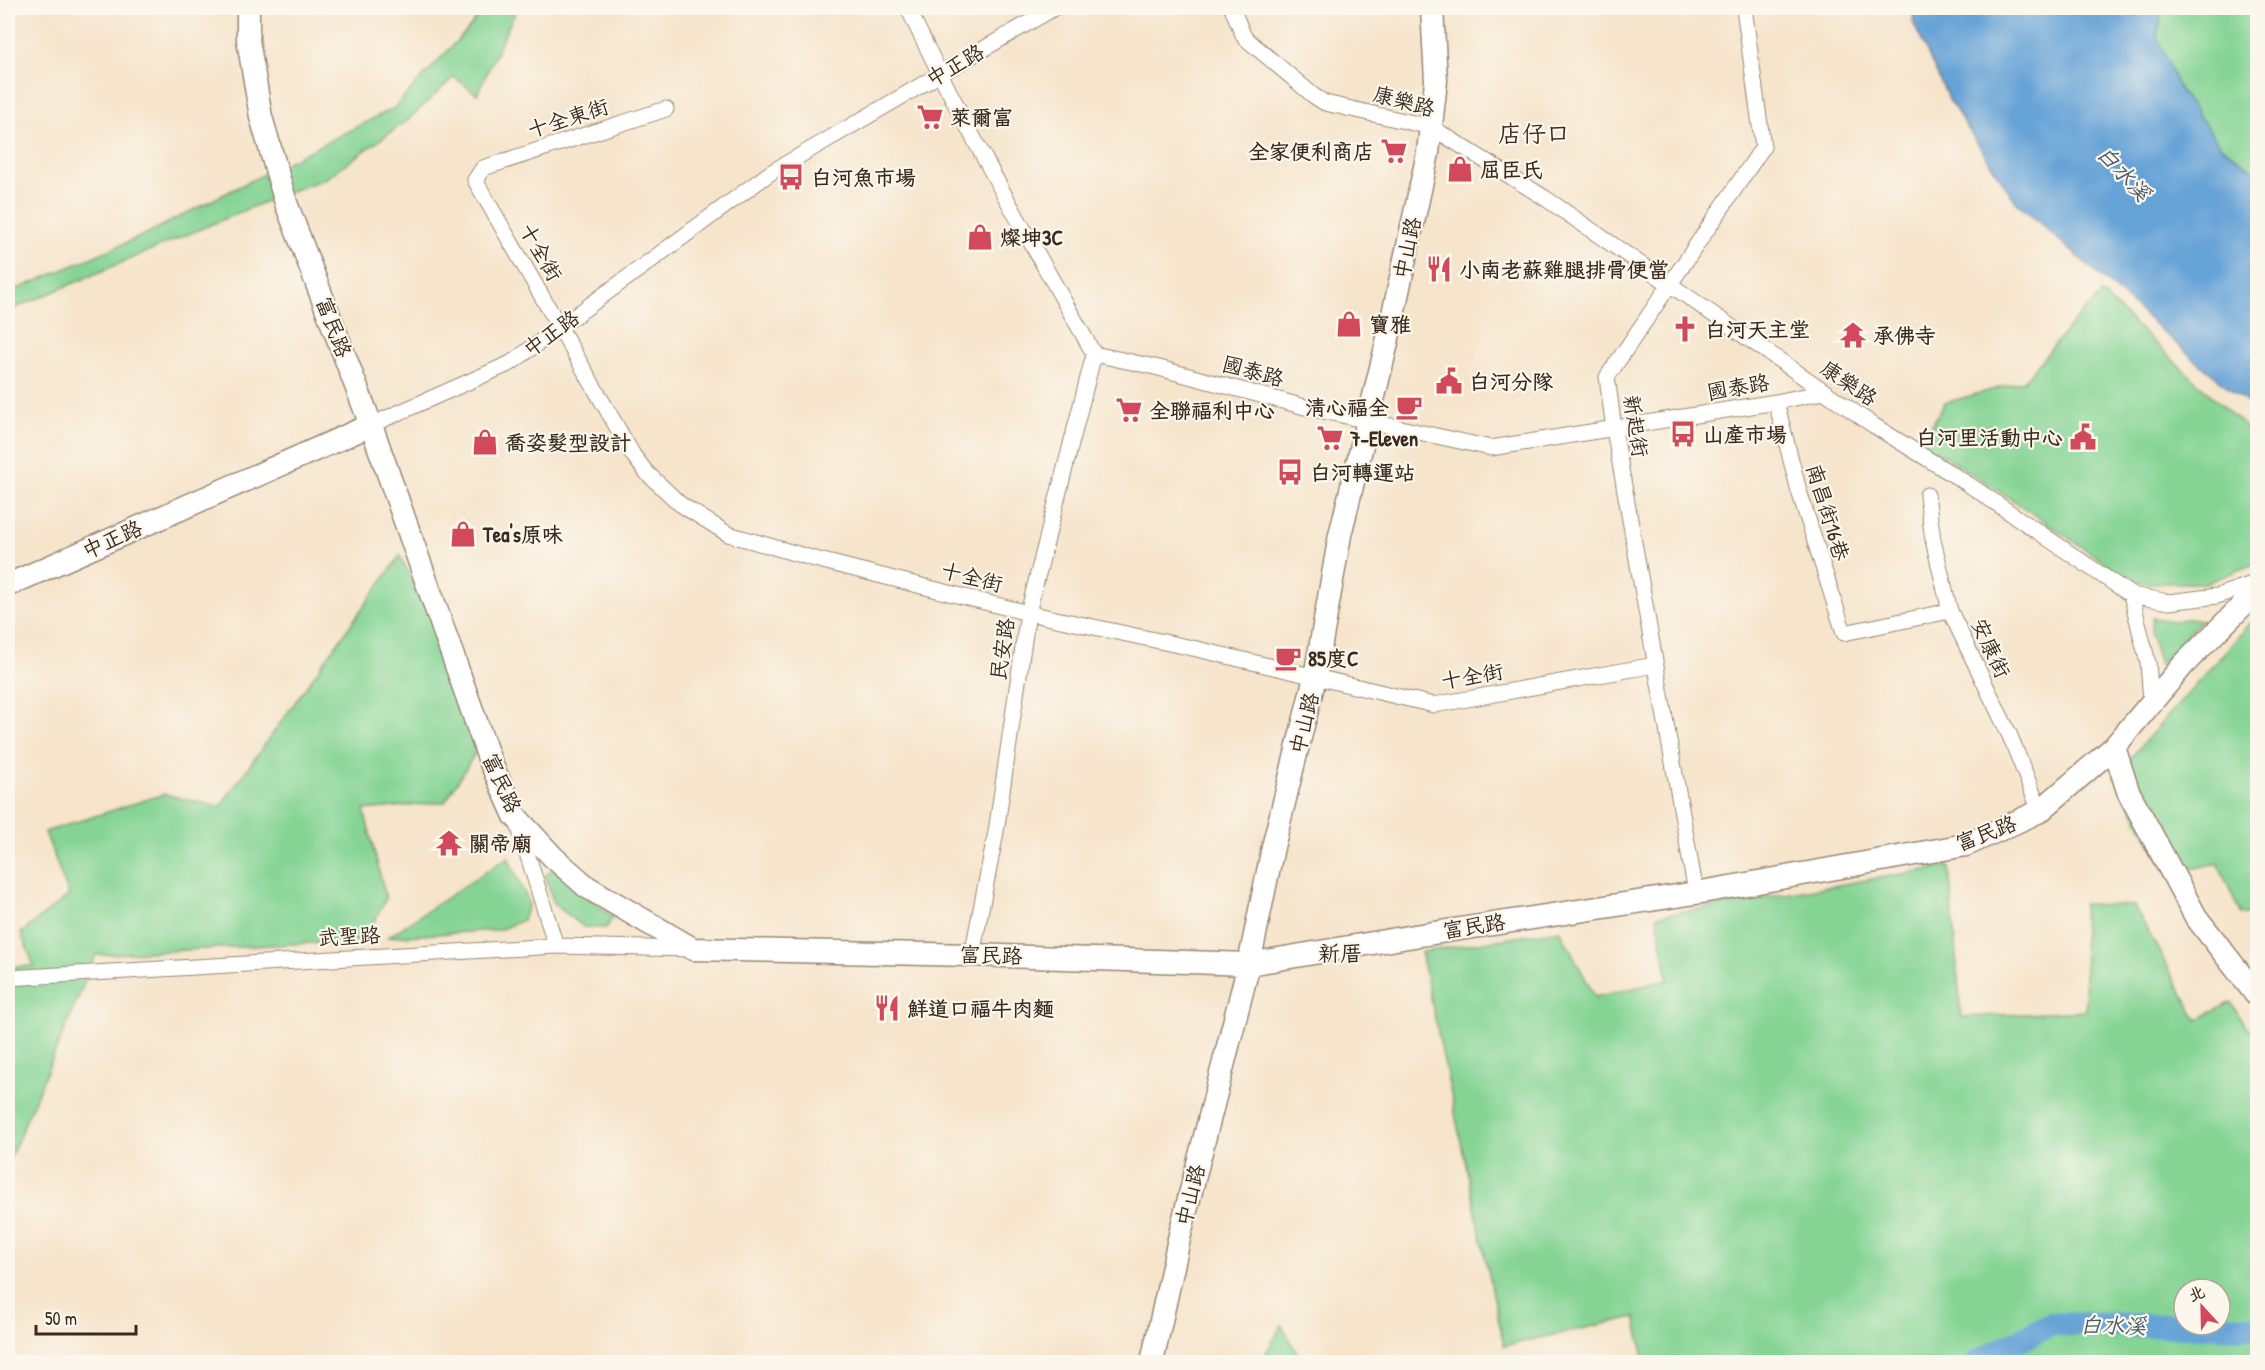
<svg xmlns="http://www.w3.org/2000/svg" width="2265" height="1370" viewBox="0 0 2265 1370" font-family="'Patrick Hand','LXGW WenKai TC',sans-serif">
	<style>
		.green { fill: #85d494; stroke: #607f59; stroke-width: 1.5; fill-rule: evenodd }
		.water { fill: #66a3d7; stroke: #50667a; stroke-width: 1.5 }
		.lines { fill: none; stroke-linecap: round; stroke-linejoin: round }
		.river { stroke: #66a3d7; stroke-width: 24 }
		.street-casing { stroke: #988774; stroke-width: 17 }
		.secondary-casing { stroke: #988774; stroke-width: 25 }
		.street { stroke: #fff; stroke-width: 15 }
		.secondary { stroke: #fff; stroke-width: 22 }
		.labels { text-anchor: middle; dominant-baseline: central; stroke-width: 4.5; stroke-linejoin: round; paint-order: stroke }
		.street-label { font-size: 21px; fill: #3b2a1e; stroke: #fbf7ec }
		.poi-label { font-size: 21px; font-weight: bold; fill: #3b2a1e; stroke: #fbf7ec; text-anchor: start }
		.water-label { font-size: 22px; font-style: italic; fill: #4c5a68; stroke: #fbf7ec }
		.neighbourhood-label { font-size: 22px; fill: #3b2a1e; stroke: #fbf7ec }
		.quarter-label { font-size: 24px; fill: #3b2a1e; stroke: #fbf7ec }
	</style>
	<rect width="100%" height="100%" fill="#fbf7ec"/>
	<filter id="ink" filterUnits="userSpaceOnUse"><feTurbulence type="fractalNoise" baseFrequency=".0167" numOctaves="2"/><feDisplacementMap in="SourceGraphic" scale="12" xChannelSelector="R" yChannelSelector="G"/><feConvolveMatrix kernelMatrix="1 2 1 2 8 2 1 2 1" color-interpolation-filters="sRGB"/></filter>
	<filter id="wash" filterUnits="userSpaceOnUse"><feTurbulence type="fractalNoise" baseFrequency=".008" numOctaves="4" result="noise"/><feDisplacementMap in="SourceGraphic" scale="24" xChannelSelector="R" yChannelSelector="G"/><feGaussianBlur stdDeviation="1.35" result="paint"/><feColorMatrix in="noise" values="0 0 0 0 0 0 0 0 0 0 0 0 0 0 0 0 0 1.4 0 .05"/><feComposite in="paint" operator="in"/></filter>
	<g filter="url(#wash)">
		<rect width="100%" height="100%" fill="#f6e4cb"/>
		<path class="green" d="M 484,8 L 517,8 L 477,94 L 454,77 L 408,120 L 326,178 L 276,197 L 8,311 L 8,293 L 142,236 L 394,108 L 471,26 Z
			M 2163,8 L 2257,8 L 2257,173 L 2220,145 L 2179,89 L 2156,36 Z
			M 2102,294 L 2257,438 L 2257,563 L 2206,583 L 2135,583 L 2014,501 L 1940,453 L 1920,444 L 1945,403 L 2024,381 L 2076,319 Z
			M 400,556 L 456,666 L 479,747 L 445,802 L 364,810 L 386,899 L 364,940 L 96,955 L 8,1163 L 8,967 L 34,966 L 21,933 L 69,895 L 45,832 L 164,794 L 220,807 Z
			M 2257,616 L 2257,911 L 2241,915 L 2218,863 L 2168,874 L 2114,776 Z
			M 2152,618 L 2173,621 L 2190,618 L 2201,620 L 2160,664 L 2151,635 Z
			M 508,857 L 529,903 L 523,920 L 499,930 L 388,937 Z
			M 1949,866 L 1961,1017 L 2086,1011 L 2083,904 L 2134,906 L 2197,1020 L 2231,1002 L 2245,1026 L 2257,1033 L 2257,1362 L 1645,1362 L 1635,1317 L 1504,1346 L 1421,952 L 1560,930 L 1595,997 L 1668,980 L 1657,916 ZM 2184,1289 L 2220,1289 L 2220,1325 L 2184,1325 Z
			M 553,869 L 613,917 L 606,928 L 584,927 L 554,904 L 545,876 Z
			M 1282,1325 L 1302,1362 L 1261,1362 Z"/>
		<path class="water" d="M 1914,8 L 2163,8 L 2157,36 L 2179,89 L 2220,145 L 2257,173 L 2257,411 L 2195,360 L 2016,202 L 1949,100 L 1913,22 Z"/>
		<g class="lines">
			<path class="river" d="M 1978,1362 L 2051,1324 L 2258,1327"/>
		</g>
	</g>
	<g filter="url(#ink)">
		<g class="lines">
			<g class="street-casing">
				<path id="street" d="M 908,8 C 964,127 1029,239 1094,354 L 1155,367 L 1305,407 L 1491,448 L 1776,402 L 1824,392
					M 1232,8 L 1244,37 L 1314,96 L 1325,103 L 1431,127 L 1545,198 L 1873,425 L 1968,484 L 2131,595 L 2169,602 L 2217,596 L 2258,582
					M 666,109 L 483,168 L 475,180 L 633,455 L 647,473 L 680,504 L 728,534 L 815,559 L 1028,613 L 1197,649 L 1434,705 L 1655,665
					M 1776,402 L 1799,491 L 1844,633 L 1950,611
					M 371,425 L 511,363 L 770,173 L 1054,8
					M 1927,495 L 1933,540 L 1950,611 L 2010,736 L 2040,811
					M 2131,595 L 2148,663 L 2151,700
					M 517,821 L 556,946
					M 1696,893 L 1614,429 L 1607,377 L 1763,147 L 1744,8
					M 972,955 L 996,832 L 1028,613 L 1094,354
					M 8,978 L 556,946 L 690,949"/>
			</g>
			<g class="secondary-casing">
				<path id="secondary" d="M 248,8 L 248,40 L 261,117 L 286,203 L 371,425 L 490,761 L 515,816 L 553,857 L 587,887 L 693,949 L 972,955 L 1249,964 L 1414,936 L 1696,893 L 1966,845 L 2040,811 L 2114,747 L 2184,664 L 2258,590
					M 8,585 L 371,425
					M 2114,747 L 2128,791 L 2196,917 L 2258,997
					M 1152,1362 L 1181,1230 L 1249,964 L 1273,847 L 1315,677 L 1340,535 L 1386,347 L 1428,153 L 1436,81 L 1432,8"/>
			</g>
			<use href="#street" class="street"/>
			<use href="#secondary" class="secondary"/>
		</g>
	</g>
	<defs>
		<g id="supermarket-bare" transform="scale(2.07)"><path d="M-6-5.5h2.5l.6 2H6L4.5 2H-2.5L-4.4-4H-6ZM-1.5 3.2a1.3 1.3 0 1 0 .1 0ZM3 3.2a1.3 1.3 0 1 0 .1 0Z" fill="#d1495b" stroke="#fbf7ec" stroke-width="2.5" paint-order="stroke"/></g>
		<g id="shop-bare" transform="scale(2.07)"><path d="M-5-2.5h2.3a2.7 3.5 0 0 1 5.4 0H5L5.5 6h-11ZM-1.5-2.5h3a1.5 2.3 0 0 0-3 0Z" fill="#d1495b" stroke="#fbf7ec" stroke-width="2.5" paint-order="stroke"/></g>
		<g id="bus-bare" transform="scale(2.07)"><path d="M-5-6H5V4H4V6H2V4H-2V6H-4V4H-5ZM-3.5-4V0h7V-4ZM-3.5 1.2v1.5H-2V1.2ZM2 1.2v1.5H3.5V1.2Z" fill="#d1495b" stroke="#fbf7ec" stroke-width="2.5" paint-order="stroke"/></g>
		<g id="restaurant-bare" transform="scale(2.07)"><path d="M-5-6h1v4h1v-4h1v4h1v-4h1v5L-1.5 .5V6h-2V.5L-5-1ZM5-6V6H3V1.5H1.5Q1.5-4 5-6Z" fill="#d1495b" stroke="#fbf7ec" stroke-width="2.5" paint-order="stroke"/></g>
		<g id="church-bare" transform="scale(2.07)"><path d="M-1.2-6h2.4v3.5h3.3v2.4h-3.3V6h-2.4V-.1h-3.3v-2.4h3.3Z" fill="#d1495b" stroke="#fbf7ec" stroke-width="2.5" paint-order="stroke"/></g>
		<g id="temple-bare" transform="scale(2.07)"><path d="M0-6L5-2H3V0L6.5 2.5H4V6H1.5V3h-3V6H-4V2.5H-6.5L-3 0V-2H-5Z" fill="#d1495b" stroke="#fbf7ec" stroke-width="2.5" paint-order="stroke"/></g>
		<g id="civic-bare" transform="scale(2.07)"><path d="M-.6-6.5H3V-4.5H.6V-3L4-1V1h2V6H-6V1h2V-1L-.6-3ZM-1.2 2.5V6h2.4V2.5Z" fill="#d1495b" stroke="#fbf7ec" stroke-width="2.5" paint-order="stroke"/></g>
		<g id="cafe-bare" transform="scale(2.07)"><path d="M-5.5-4.5H6V0H3Q3 3.5 0 3.5H-2.5Q-5.5 3.5-5.5 0ZM3-3.2v2h1.7v-2ZM-6 4.5H4V6H-6Z" fill="#d1495b" stroke="#fbf7ec" stroke-width="2.5" paint-order="stroke"/></g>
	</defs>
	<g fill-rule="evenodd">
		<use href="#supermarket-bare" x="930" y="117"/>
		<use href="#supermarket-bare" x="1394" y="151"/>
		<use href="#shop-bare" x="1460" y="169"/>
		<use href="#bus-bare" x="791" y="177"/>
		<use href="#shop-bare" x="980" y="237"/>
		<use href="#restaurant-bare" x="1439" y="269"/>
		<use href="#shop-bare" x="1349" y="324"/>
		<use href="#church-bare" x="1685" y="329"/>
		<use href="#temple-bare" x="1853" y="335"/>
		<use href="#civic-bare" x="1449" y="381"/>
		<use href="#cafe-bare" x="1409" y="407"/>
		<use href="#supermarket-bare" x="1129" y="410"/>
		<use href="#bus-bare" x="1683" y="434"/>
		<use href="#civic-bare" x="2083" y="437"/>
		<use href="#supermarket-bare" x="1330" y="438"/>
		<use href="#shop-bare" x="485" y="442"/>
		<use href="#bus-bare" x="1290" y="472"/>
		<use href="#shop-bare" x="463" y="534"/>
		<use href="#cafe-bare" x="1288" y="658"/>
		<use href="#temple-bare" x="449" y="843"/>
		<use href="#restaurant-bare" x="887" y="1008"/>
	</g>
	<g class="labels">
		<g class="street-label">
			<text transform="translate(955 65) rotate(-30)">中正路</text>
			<text transform="translate(1404 101) rotate(15)">康樂路</text>
			<text transform="translate(568 118) rotate(-18)">十全東街</text>
			<text transform="translate(1407 248) rotate(-78)">中山路</text>
			<text transform="translate(541 252) rotate(60)">十全街</text>
			<text transform="translate(334 327) rotate(69)">富民路</text>
			<text transform="translate(551 333) rotate(-36)">中正路</text>
			<text transform="translate(1253 371) rotate(15)">國泰路</text>
			<text transform="translate(1849 383) rotate(34)">康樂路</text>
			<text transform="translate(1738 387) rotate(-10)">國泰路</text>
			<text transform="translate(1636 426) rotate(81)">新起街</text>
			<text transform="translate(1828 512) rotate(73)">南昌街16巷</text>
			<text transform="translate(112 539) rotate(-24)">中正路</text>
			<text transform="translate(972 577) rotate(14)">十全街</text>
			<text transform="translate(1991 648) rotate(65)">安康街</text>
			<text transform="translate(1002 649) rotate(-82)">民安路</text>
			<text transform="translate(1472 676) rotate(-10)">十全街</text>
			<text transform="translate(1304 723) rotate(-76)">中山路</text>
			<text transform="translate(502 783) rotate(65)">富民路</text>
			<text transform="translate(1986 833) rotate(-21)">富民路</text>
			<text transform="translate(1474 926) rotate(-9)">富民路</text>
			<text transform="translate(349 936) rotate(-3)">武聖路</text>
			<text transform="translate(991 955) rotate(2)">富民路</text>
			<text transform="translate(1190 1195) rotate(-76)">中山路</text>
		</g>
		<g class="poi-label">
			<text x="950" y="117">萊爾富</text>
			<text x="1374" y="151" text-anchor="end">全家便利商店</text>
			<text x="1480" y="169">屈臣氏</text>
			<text x="811" y="177">白河魚市場</text>
			<text x="1000" y="237">燦坤3C</text>
			<text x="1459" y="269">小南老蘇雞腿排骨便當</text>
			<text x="1369" y="324">寶雅</text>
			<text x="1705" y="329">白河天主堂</text>
			<text x="1873" y="335">承佛寺</text>
			<text x="1469" y="381">白河分隊</text>
			<text x="1389" y="407" text-anchor="end">清心福全</text>
			<text x="1149" y="410">全聯福利中心</text>
			<text x="1703" y="434">山產市場</text>
			<text x="2063" y="437" text-anchor="end">白河里活動中心</text>
			<text x="1350" y="438">7-Eleven</text>
			<text x="505" y="442">喬姿髮型設計</text>
			<text x="1310" y="472">白河轉運站</text>
			<text x="483" y="534">Tea's原味</text>
			<text x="1308" y="658">85度C</text>
			<text x="469" y="843">關帝廟</text>
			<text x="907" y="1008">鮮道口福牛肉麵</text>
		</g>
		<g class="water-label">
			<text transform="translate(2124 173) rotate(47)">白水溪</text>
			<text transform="translate(2113 1325) rotate(1)">白水溪</text>
		</g>
		<g class="neighbourhood-label">
			<text x="1340" y="953">新厝</text>
		</g>
		<g class="quarter-label">
			<text x="1534" y="133">店仔口</text>
		</g>
	</g>
	<rect width="2265" height="1370" fill="none" stroke="#fbf7ec" stroke-width="30"/>
	<g transform="translate(2202 1307) rotate(338)"><circle r="28" fill="#fbf7ec" stroke="#aea59a" stroke-width="1.5"/>
	<path d="M0-4.5L10 22L0 15L-10 22Z" fill="#d1495b"/>
	<text y="-9" font-size="16" font-weight="bold" text-anchor="middle" fill="#3b2a1e">北</text>
	</g>
	<path d="M36 1325v9h100v-9" fill="none" stroke="#3b2a1e" stroke-width="3"/>
	<text x="45" y="1325" font-size="18" fill="#3b2a1e" stroke="#fbf7ec" stroke-width="4.5" paint-order="stroke">50 m</text>
</svg>
